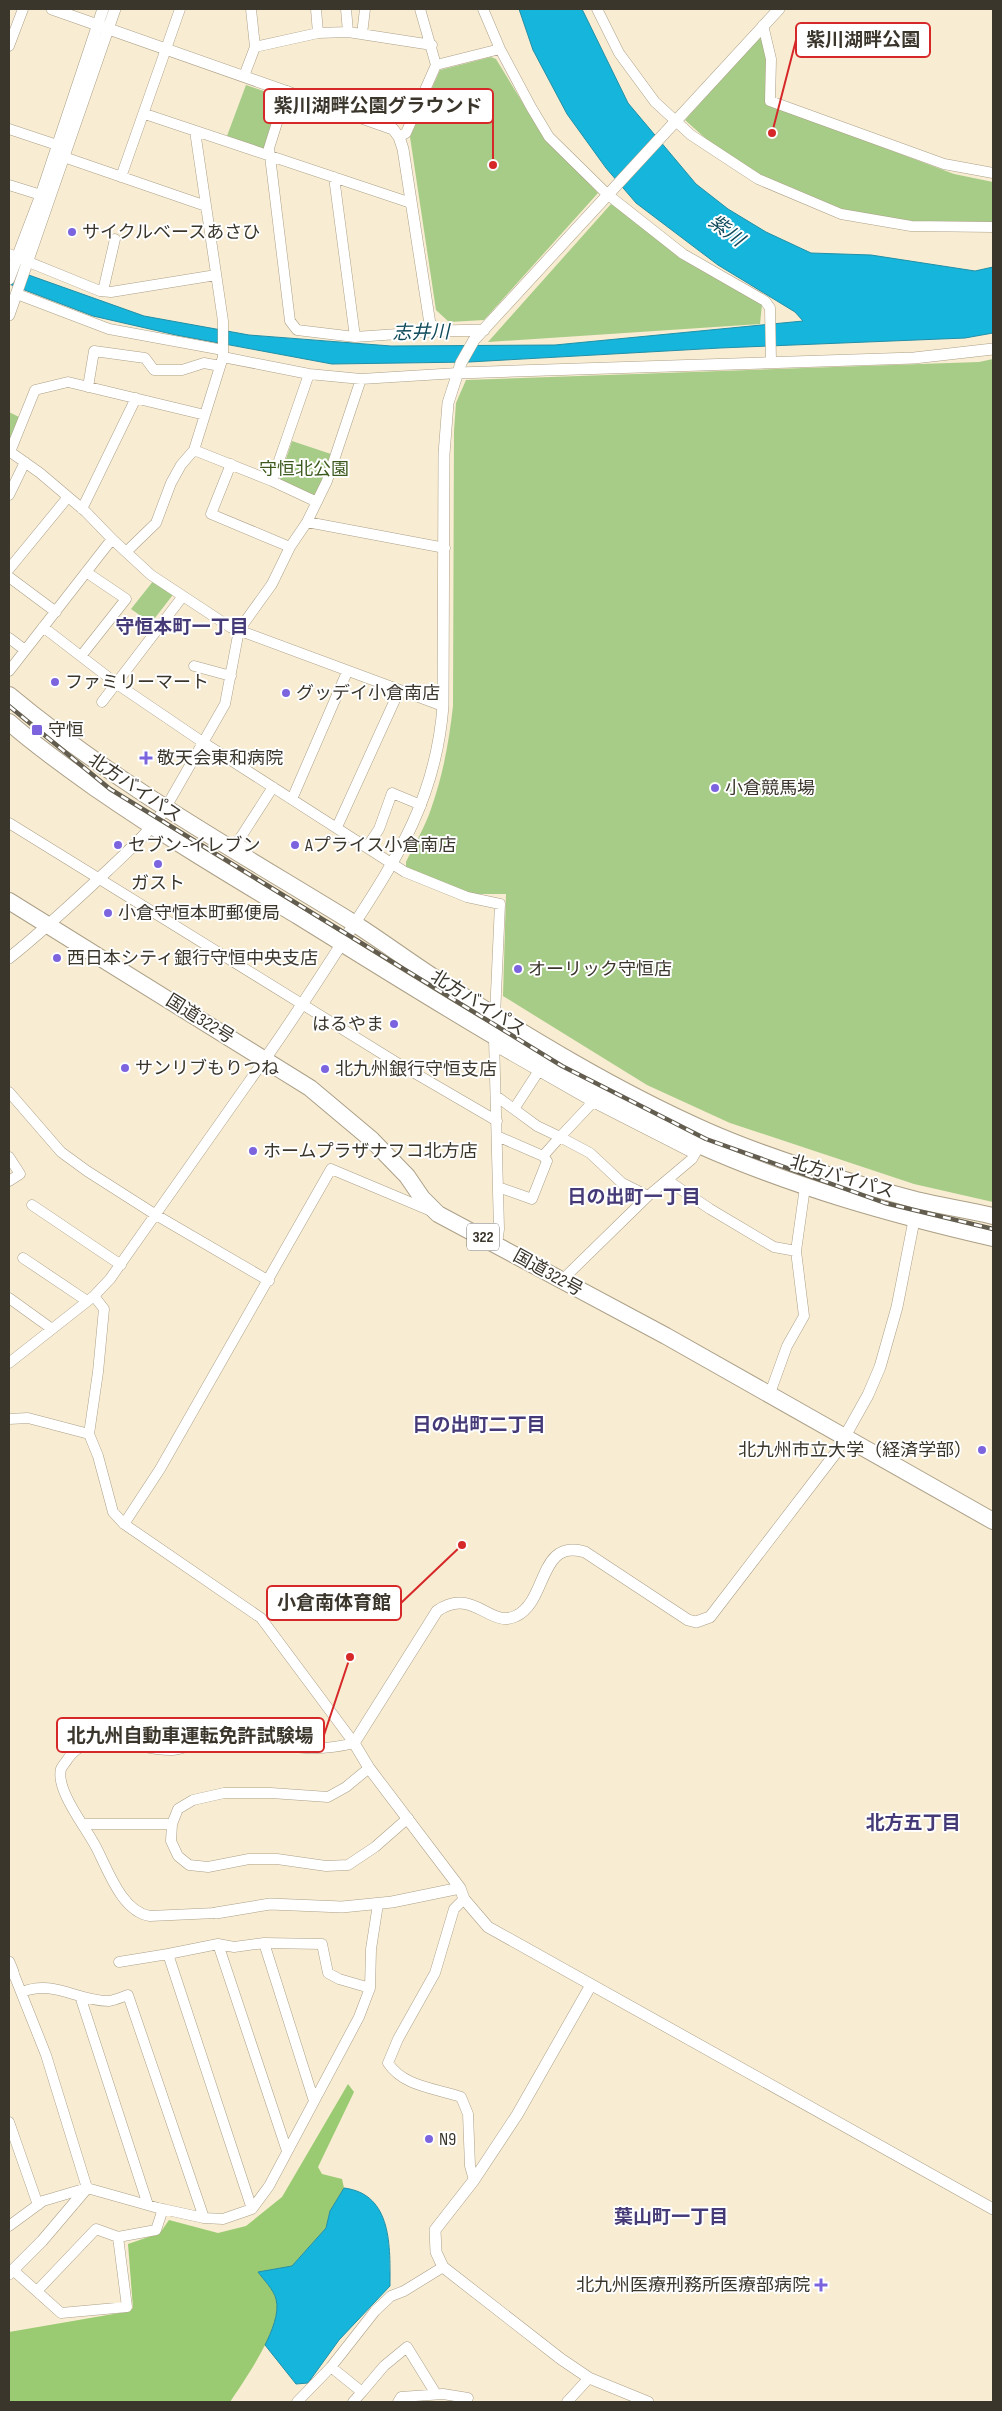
<svg xmlns="http://www.w3.org/2000/svg" width="1002" height="2411" viewBox="0 0 1002 2411" font-family="'Sofia Sans Condensed','Noto Sans JP',sans-serif">
	<style>
		.green { fill: #a6cc87 }
		.forest { fill: #9acb72 }
		.water { fill: #16b5dc; stroke: #218fa7 }
		.lines { fill: none; stroke-linecap: round; stroke-linejoin: round }
		.minor-casing { stroke: #aca088; stroke-width: 11 }
		.tertiary-casing { stroke: #aca088; stroke-width: 12 }
		.trunk-casing { stroke: #aca088; stroke-width: 18 }
		.minor { stroke: #fff; stroke-width: 10 }
		.tertiary { stroke: #fff; stroke-width: 11 }
		.trunk { stroke: #fff; stroke-width: 16 }
		.rail-casing { stroke: #635d4f; stroke-width: 4.5 }
		.rail { stroke: #fff; stroke-width: 2.5; stroke-dasharray: 8; stroke-linecap: butt }
		.poi-dot { fill: #7d64df; stroke: #fff; stroke-width: 2 }
		.labels { text-anchor: middle; dominant-baseline: central; stroke-width: 4; stroke-linejoin: round; paint-order: stroke }
		.shield { fill: #fff; stroke: #76726b; stroke-width: 1 }
		.shield-label { font-size: 16px; font-weight: bold; fill: #3b362c }
		.poi-label { font-size: 18px; fill: #3b362c; stroke: #fff; text-anchor: start }
		.park-label { font-size: 18px; fill: #3c5a1e; stroke: #fff }
		.street-label { font-size: 18px; fill: #3b362c; stroke: #fff }
		.water-label { font-size: 19px; font-style: italic; fill: #0f4a5b; stroke: #fff }
		.neighbourhood-label { font-size: 19px; font-weight: bold; fill: #453a77; stroke: #fff }
		.leader { fill: none; stroke: #d62828; stroke-width: 2 }
		.callout-dot { fill: #d62828; stroke: #fff; stroke-width: 2 }
		.callout { fill: #fff; stroke: #d62828; stroke-width: 2 }
		.callout-label { font-size: 19px; text-anchor: middle; font-weight: bold; fill: #3b362c }
	</style>
	<rect width="100%" height="100%" fill="#f8ecd2"/>
	<path class="green" d="M 761,36 L 767,60 L 767,104 L 954,174 L 993,182 L 993,223 L 891,221 L 840,210 L 760,177 L 714,146 L 685,120 Z
		M 491,57 L 496,59 L 538,128 L 598,193 L 484,320 L 449,322 L 436,310 L 410,137 L 440,70 Z
		M 246,85 L 278,96 L 282,101 L 266,146 L 262,149 L 227,136 Z
		M 611,204 L 686,260 L 762,304 L 760,324 L 488,342 Z
		M 993,359 L 993,1202 L 914,1184 L 730,1123 L 647,1085 L 503,996 L 506,894 L 472,894 L 406,867 L 406,862 C 414,845 425,827 431,809 C 443,775 449,742 453,706 L 454,431 L 456,403 L 466,380 L 979,362 Z
		M 9,412 L 21,418 L 13,441 L 9,441 Z
		M 292,441 L 331,454 L 321,483 L 314,495 L 281,482 L 280,477 Z
		M 154,580 L 172,591 L 172,596 L 151,623 L 131,609 Z"/>
	<path class="forest" d="M 348,2084 L 354,2092 L 318,2167 L 322,2174 L 342,2179 L 344,2188 L 330,2211 L 326,2228 L 292,2266 L 258,2272 C 264,2280 273,2289 276,2298 C 285,2323 244,2381 230,2402 L 9,2402 L 9,2332 L 125,2312 L 133,2308 L 128,2244 L 160,2233 L 169,2220 L 218,2233 L 246,2226 L 282,2197 Z"/>
	<path class="water" d="M 519,9 L 582,9 L 628,103 L 696,184 L 728,209 L 766,232 L 811,253 L 871,255 L 975,271 L 993,267 L 993,333 L 965,338 L 720,348 L 469,362 L 332,364 L 176,335 L 93,316 L 9,284 L 9,268 L 144,316 L 249,335 L 391,346 L 555,345 L 803,321 L 795,312 L 718,265 L 636,203 L 606,168 L 567,114 L 533,50 Z
		M 344,2188 C 393,2194 390,2248 390,2286 L 339,2340 L 308,2383 L 296,2384 L 265,2345 C 271,2333 280,2313 276,2299 C 274,2290 263,2279 258,2272 L 292,2266 L 326,2228 L 330,2211 Z"/>
	<g class="lines">
		<g class="minor-casing">
			<path id="minor" d="M 316,9 L 318,33
				M 346,9 L 348,32
				M 483,9 L 500,49 L 531,107 L 549,137 L 607,194 L 683,254 L 765,301 L 770,308 L 771,361
				M 597,9 L 619,53 L 655,102 L 691,135 L 758,179 L 841,214 L 911,226 L 993,227
				M 763,25 L 771,59 L 770,101 L 944,164 L 993,173
				M 362,34 L 365,9
				M 9,46 L 23,9
				M 255,47 L 318,33 L 348,32 L 432,45
				M 436,65 L 500,49
				M 244,76 L 255,47 L 251,9
				M 287,91 L 269,148 L 290,321 L 297,330 L 355,337 L 441,331
				M 145,114 L 411,203
				M 9,129 L 57,145
				M 399,137 L 406,133 L 436,65 L 420,9
				M 58,155 L 206,206
				M 121,177 L 180,9
				M 334,177 L 355,337
				M 9,185 L 41,195
				M 9,254 L 100,291 L 111,292 L 216,275
				M 103,291 L 115,239
				M 17,294 L 109,329 L 223,350
				M 223,357 L 309,374 L 361,379 L 458,373
				M 88,387 L 94,351 L 145,358 L 154,370 L 182,370 L 204,363 L 220,366
				M 194,450 L 223,357 L 223,321 L 195,131
				M 9,451 L 40,473 L 86,512 L 112,539 L 151,575 L 230,627 L 443,706
				M 10,452 L 35,390 L 68,382 L 205,415
				M 231,464 L 211,514 L 290,547
				M 272,481 L 309,374
				M 9,495 L 25,462
				M 82,509 L 136,398
				M 307,522 L 445,548
				M 126,552 L 156,523 L 171,483 L 181,465 L 194,450 L 272,481 L 317,502
				M 9,569 L 68,497
				M 9,577 L 56,612
				M 43,627 L 117,684 L 204,743 L 405,872 L 467,897 L 500,904 L 494,1038 L 499,1229 L 497,1244
				M 9,638 L 25,650
				M 81,656 L 126,599 L 86,572
				M 194,666 L 231,676
				M 9,671 L 112,539
				M 102,702 L 183,596
				M 292,799 L 347,672
				M 165,809 L 225,704 L 239,630 L 272,584 L 290,547 L 307,522 L 327,481 L 361,379
				M 9,823 L 394,1061 L 497,1121
				M 337,827 L 399,691
				M 367,847 L 379,829 L 392,793 L 421,805
				M 248,849 L 237,843 L 273,787
				M 495,1046 L 593,1102 L 695,1154
				M 9,1092 L 61,1152 L 87,1171 L 156,1215 L 269,1281
				M 496,1096 L 537,1126 L 560,1137 L 593,1102
				M 514,1109 L 538,1072
				M 497,1136 L 543,1156 L 560,1137 L 590,1153 L 622,1183 L 648,1196
				M 9,1157 L 20,1174 L 9,1181
				M 667,1180 L 710,1209 L 774,1247 L 796,1251
				M 498,1187 L 532,1199 L 547,1161 L 543,1156
				M 32,1205 L 121,1265
				M 23,1258 L 87,1301
				M 561,1281 L 648,1196 L 692,1159 L 697,1150
				M 94,1296 L 104,1309 L 98,1372 L 89,1434 L 98,1456 L 113,1512 L 124,1524 L 261,1618 L 354,1743 C 316,1753 290,1747 253,1740 C 243,1738 229,1732 219,1734 C 203,1736 189,1749 173,1750 C 138,1752 92,1723 67,1760 C 66,1762 62,1766 61,1769 C 55,1791 89,1831 98,1851 C 109,1873 123,1912 150,1916 L 216,1913
				M 9,1298 L 52,1329
				M 9,1363 L 94,1296 L 110,1279 L 265,1059
				M 769,1396 L 787,1346 L 804,1316 L 796,1251 L 805,1187
				M 9,1419 L 28,1418 L 89,1434
				M 124,1524 L 160,1469 L 331,1169 L 431,1211
				M 369,1768 L 346,1787 L 328,1797 L 271,1793 L 224,1793 L 193,1800 L 178,1809 L 172,1824 L 171,1841 L 178,1856 L 189,1865 L 208,1867 L 249,1859 L 277,1859 L 326,1866 L 348,1865 L 375,1847 L 408,1818
				M 82,1824 L 172,1824
				M 464,1899 L 454,1909 L 435,1973 L 398,2039 L 388,2063 C 404,2087 435,2088 461,2097 L 468,2114 L 470,2166 L 474,2180
				M 264,1943 L 314,2101
				M 218,1944 L 287,2151
				M 119,1962 L 168,1954
				M 9,1974 L 13,1972 L 46,2055 L 87,2188
				M 22,1992 C 53,1979 77,2001 109,2001 C 115,2000 122,1997 128,1995 L 204,2218
				M 80,1996 L 148,2205
				M 9,2122 L 38,2205
				M 252,2209 L 168,1954 L 218,1944 L 234,1947 L 264,1943 L 322,1944 L 328,1973 L 339,1979 L 370,1988
				M 9,2226 L 43,2201 L 87,2188 L 158,2208 L 204,2218 L 223,2219 L 252,2209 L 269,2186 L 359,2017 L 370,1988 L 371,1949 L 378,1904
				M 118,2237 L 156,2230 L 163,2209
				M 13,2270 L 61,2313 L 127,2307 L 118,2237 L 96,2229 L 37,2291
				M 331,2367 L 362,2392 L 353,2402
				M 362,2392 L 384,2366 L 407,2347 L 436,2394
				M 297,2402 L 331,2367 L 375,2311 L 391,2296 L 404,2291 L 443,2267
				M 398,2402 L 401,2397 L 443,2394 L 468,2398
				M 567,2402 L 589,2378"/>
		</g>
		<g class="tertiary-casing">
			<path id="tertiary" d="M 52,9 L 393,129 L 399,137 L 403,149 L 430,324 L 441,331 L 484,330
				M 9,279 L 41,195 L 103,9
				M 9,315 L 115,9
				M 458,373 L 914,358 L 993,349
				M 9,958 C 43,931 75,901 107,871 C 128,851 149,833 165,809
				M 265,1059 C 295,1016 323,973 351,929 C 399,855 436,797 443,706 L 444,454 L 448,403 L 461,363 L 474,340 L 779,9
				M 918,1200 L 897,1307 L 880,1367 L 868,1395 L 835,1454 L 710,1617 L 696,1622 L 688,1620 L 585,1552 C 538,1538 548,1601 516,1616 C 490,1629 473,1586 437,1611 L 354,1743 L 369,1768 L 460,1888 L 464,1899 L 488,1927 L 993,2209
				M 216,1913 L 270,1904 L 342,1907 L 392,1902 L 460,1888
				M 9,1962 L 13,1972
				M 591,1985 L 517,2115 L 474,2180 L 435,2230 L 436,2252 L 443,2267 L 561,2359 L 589,2378 L 648,2402
				M 9,2274 L 42,2241 L 87,2188"/>
		</g>
		<g class="trunk-casing">
			<path id="trunk" d="M 9,695 C 116,784 235,850 352,922 C 382,941 411,963 441,982 C 527,1036 614,1090 707,1131 C 773,1160 846,1181 916,1200 C 941,1206 968,1210 993,1216
				M 9,722 C 37,747 67,768 98,790 C 163,835 230,875 298,916 C 429,997 558,1080 699,1145 C 793,1187 893,1215 993,1238
				M 9,901 L 310,1088 L 372,1140 L 407,1176 L 422,1198 L 438,1214 L 666,1336 L 993,1521"/>
		</g>
		<use href="#minor" class="minor"/>
		<use href="#tertiary" class="tertiary"/>
		<use href="#trunk" class="trunk"/>
		<g class="rail-casing">
			<path id="rail" d="M 9,706 L 110,789 L 562,1066 L 706,1139 L 885,1203 L 993,1229"/>
		</g>
		<use href="#rail" class="rail"/>
	</g>
	<g class="poi-dot">
		<circle cx="72" cy="232" r="5"/>
		<circle cx="55" cy="682" r="5"/>
		<circle cx="286" cy="693" r="5"/>
		<rect x="31" y="724" width="12" height="12" rx="2.5"/>
		<path d="M143.5 750.5h5v5h5v5h-5v5h-5v-5h-5v-5h5z"/>
		<circle cx="715" cy="788" r="5"/>
		<circle cx="118" cy="845" r="5"/>
		<circle cx="295" cy="845" r="5"/>
		<circle cx="158" cy="864" r="5"/>
		<circle cx="108" cy="913" r="5"/>
		<circle cx="57" cy="958" r="5"/>
		<circle cx="518" cy="969" r="5"/>
		<circle cx="394" cy="1024" r="5"/>
		<circle cx="125" cy="1068" r="5"/>
		<circle cx="325" cy="1069" r="5"/>
		<circle cx="253" cy="1151" r="5"/>
		<circle cx="982" cy="1450" r="5"/>
		<circle cx="429" cy="2139" r="5"/>
		<path d="M818.5 2277.5h5v5h5v5h-5v5h-5v-5h-5v-5h5z"/>
	</g>
	<g class="labels">
		<rect class="shield" x="467" y="1223.5" width="32" height="27" rx="4"/>
		<g class="shield-label">
			<text x="483" y="1237">322</text>
		</g>
		<g class="poi-label">
			<text x="82" y="232">サイクルベースあさひ</text>
			<text x="65" y="682">ファミリーマート</text>
			<text x="296" y="693">グッデイ小倉南店</text>
			<text x="48" y="730">守恒</text>
			<text x="157" y="758">敬天会東和病院</text>
			<text x="725" y="788">小倉競馬場</text>
			<text x="128" y="845">セブン-イレブン</text>
			<text x="305" y="845">Aプライス小倉南店</text>
			<text x="158" y="883" text-anchor="middle">ガスト</text>
			<text x="118" y="913">小倉守恒本町郵便局</text>
			<text x="67" y="958">西日本シティ銀行守恒中央支店</text>
			<text x="528" y="969">オーリック守恒店</text>
			<text x="384" y="1024" text-anchor="end">はるやま</text>
			<text x="135" y="1068">サンリブもりつね</text>
			<text x="335" y="1069">北九州銀行守恒支店</text>
			<text x="263" y="1151">ホームプラザナフコ北方店</text>
			<text x="972" y="1450" text-anchor="end">北九州市立大学（経済学部）</text>
			<text x="439" y="2139">N9</text>
			<text x="810" y="2285" text-anchor="end">北九州医療刑務所医療部病院</text>
		</g>
		<g class="park-label">
			<text x="304" y="469">守恒北公園</text>
		</g>
		<g class="street-label">
			<text transform="translate(135 788) rotate(34)">北方バイパス</text>
			<text transform="translate(478 1003) rotate(32)">北方バイパス</text>
			<text transform="translate(200 1019) rotate(32)">国道322号</text>
			<text transform="translate(842 1177) rotate(17)">北方バイパス</text>
			<text transform="translate(548 1273) rotate(29)">国道322号</text>
		</g>
		<g class="water-label">
			<text transform="translate(726 231) rotate(37)">紫川</text>
			<text transform="translate(421 333) rotate(-1)">志井川</text>
		</g>
		<g class="neighbourhood-label">
			<text x="182" y="627">守恒本町一丁目</text>
			<text x="634" y="1197">日の出町一丁目</text>
			<text x="479" y="1425">日の出町二丁目</text>
			<text x="913" y="1823">北方五丁目</text>
			<text x="671" y="2217">葉山町一丁目</text>
		</g>
	</g>
	<path class="leader" d="M772 133L796 40M493 165L493 106M462 1545L401 1603M350 1657L324 1735"/>
	<g class="callout-dot">
		<circle cx="772" cy="133" r="5"/>
		<circle cx="493" cy="165" r="5"/>
		<circle cx="462" cy="1545" r="5"/>
		<circle cx="350" cy="1657" r="5"/>
	</g>
	<g class="callout">
		<rect x="796" y="23" width="134" height="34" rx="5"/>
		<rect x="264" y="89" width="229" height="34" rx="5"/>
		<rect x="267" y="1586" width="134" height="34" rx="5"/>
		<rect x="57" y="1718" width="267" height="34" rx="5"/>
	</g>
	<g class="callout-label">
		<text x="863" y="46">紫川湖畔公園</text>
		<text x="378" y="112">紫川湖畔公園グラウンド</text>
		<text x="334" y="1609">小倉南体育館</text>
		<text x="190" y="1742">北九州自動車運転免許試験場</text>
	</g>
	<rect width="1002" height="2411" fill="none" stroke="#3b362c" stroke-width="20"/>
</svg>
